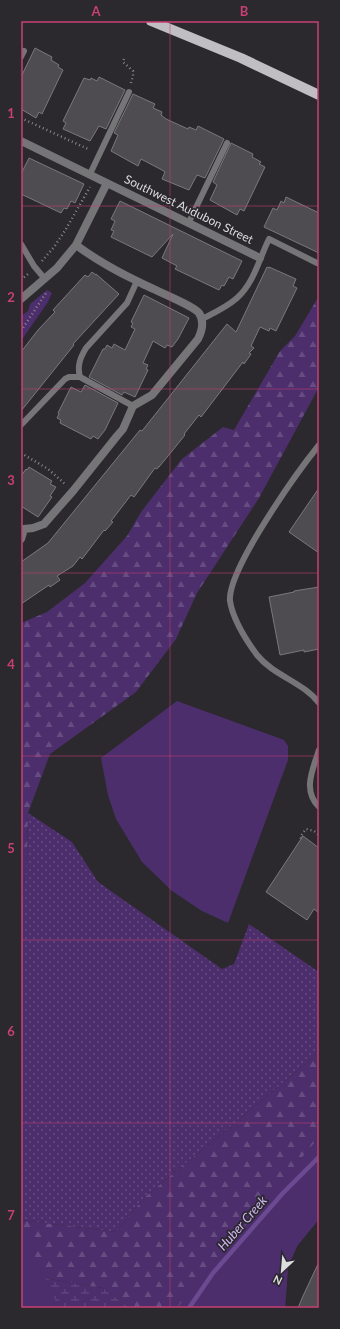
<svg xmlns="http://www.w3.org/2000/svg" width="340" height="1329" viewBox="0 0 340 1329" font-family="Lato,sans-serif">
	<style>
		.grass { fill: url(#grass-dots) }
		.forest { fill: url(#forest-firs) }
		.wetland { fill: url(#wetland-marsh) }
		.park { fill: #4c2e6c }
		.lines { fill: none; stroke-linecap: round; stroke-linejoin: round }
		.stream { stroke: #6b4a91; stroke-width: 4.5 }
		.building { fill: #4e4c51; stroke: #7a787e }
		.path { stroke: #89888c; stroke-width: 2.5; stroke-dasharray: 1 3; stroke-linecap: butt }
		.service { stroke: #757476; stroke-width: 6 }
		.minor { stroke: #757476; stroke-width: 8 }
		.primary { stroke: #c0bdc3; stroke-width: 10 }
		.grid { fill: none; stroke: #c73f75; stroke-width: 1; stroke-opacity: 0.55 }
		.labels { text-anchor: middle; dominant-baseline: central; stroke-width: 3.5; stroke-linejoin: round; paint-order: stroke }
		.street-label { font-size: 12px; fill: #dddcdf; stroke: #2b292e }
		.water-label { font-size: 13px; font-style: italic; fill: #d0b7f2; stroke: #2b292e }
		.neatline { fill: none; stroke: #c73f75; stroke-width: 1.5 }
		.grid-label { font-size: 13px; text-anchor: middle; font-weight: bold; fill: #c73f75 }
	</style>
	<defs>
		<pattern id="grass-dots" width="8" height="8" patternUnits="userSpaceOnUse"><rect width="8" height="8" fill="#4c2e6c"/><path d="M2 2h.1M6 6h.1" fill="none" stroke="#654c81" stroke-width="1.8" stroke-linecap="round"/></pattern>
		<pattern id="forest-firs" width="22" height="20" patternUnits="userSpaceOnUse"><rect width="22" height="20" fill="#4c2e6c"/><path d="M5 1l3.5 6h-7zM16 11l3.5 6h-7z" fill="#654c81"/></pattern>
		<pattern id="wetland-marsh" width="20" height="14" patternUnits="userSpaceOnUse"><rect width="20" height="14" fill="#4c2e6c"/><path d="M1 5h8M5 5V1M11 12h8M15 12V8" fill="none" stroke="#654c81"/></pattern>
	</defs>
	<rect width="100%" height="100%" fill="#2b292e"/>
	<path class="grass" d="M 28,813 L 72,842 L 98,882 L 222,969 L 234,964 L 249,924 L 319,972 L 319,1053 L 145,1197 L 116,1232 L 21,1220 L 21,910 L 27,859 Z"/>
	<path class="forest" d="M 319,296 L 319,387 L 259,498 L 197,593 L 176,639 L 136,692 L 50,754 L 28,813 L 27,859 L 21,910 L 21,623 L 47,612 L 85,583 L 127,536 L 141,512 L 182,459 L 223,427 L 234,430 L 280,351 L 295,336 Z
		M 319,1053 L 319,1219 L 297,1246 L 288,1267 L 285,1308 L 130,1308 L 103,1288 L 21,1274 L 21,1220 L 116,1232 L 145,1197 Z"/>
	<path class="wetland" d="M 21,1274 L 103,1288 L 130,1308 L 21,1308 Z"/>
	<path class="park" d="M 47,290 L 52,293 L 48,302 L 21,341 L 21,316 L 28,311 L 30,304 Z
		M 177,701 L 284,740 L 288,746 L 288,760 L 228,923 L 202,911 L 172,891 L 142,862 L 116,819 L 108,795 L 101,758 Z
		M 21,852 L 27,859 L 21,910 Z
		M 319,1137 L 319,1219 L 297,1246 L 288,1267 L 285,1308 L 177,1308 Z
		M 21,1226 L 59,1308 L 21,1308 Z"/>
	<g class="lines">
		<path class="stream" d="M 189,1308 L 213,1273 L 283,1193 L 319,1157"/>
	</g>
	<path class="building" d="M 35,48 L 52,57 L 51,60 L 59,65 L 58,67 L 63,70 L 42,114 L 39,112 L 36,118 L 21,109 L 21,77 Z
		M 99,77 L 125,90 L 106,129 L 99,126 L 90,141 L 63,129 L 66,123 L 63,121 L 84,78 L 90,80 L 91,78 L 97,81 Z
		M 133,94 L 155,104 L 153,108 L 162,112 L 161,115 L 166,119 L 188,129 L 189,127 L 196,130 L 198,126 L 224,139 L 205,178 L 197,175 L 189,190 L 162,179 L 165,172 L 162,170 L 141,159 L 138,166 L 111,151 L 118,135 L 114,133 Z
		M 231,143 L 253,154 L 252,157 L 261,162 L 259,164 L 265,167 L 244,211 L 240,209 L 237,215 L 210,200 L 217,185 L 213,182 Z
		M 29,158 L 84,184 L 75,203 L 71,201 L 67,209 L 64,208 L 61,213 L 21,194 L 21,174 Z
		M 286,197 L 319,213 L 319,253 L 264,227 L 273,208 L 277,210 L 281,201 L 284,203 Z
		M 120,201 L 242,261 L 233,279 L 229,277 L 224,286 L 222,285 L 219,290 L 175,269 L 177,266 L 162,258 L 173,234 L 152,257 L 111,237 L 114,231 L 111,230 L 115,221 L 111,219 Z
		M 267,267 L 269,268 L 269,267 L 296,279 L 293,286 L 297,288 L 276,331 L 270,328 L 269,331 L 260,327 L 251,346 L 254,348 L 249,353 L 251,354 L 244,364 L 243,362 L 201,417 L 199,415 L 184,434 L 185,435 L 159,467 L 159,466 L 157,469 L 155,468 L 134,497 L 131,495 L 111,521 L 113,522 L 105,531 L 104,530 L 82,559 L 80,557 L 73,566 L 57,576 L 60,580 L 50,587 L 49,585 L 21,604 L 21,562 L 48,543 L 140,430 L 142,431 L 227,324 L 236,332 Z
		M 92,272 L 96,275 L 96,274 L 119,294 L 73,344 L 74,345 L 21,411 L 21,352 L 38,330 L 55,312 L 53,310 L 85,275 L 88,277 Z
		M 144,295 L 189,318 L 178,339 L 172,347 L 167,345 L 165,348 L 153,341 L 143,363 L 148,365 L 146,369 L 148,370 L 135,397 L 124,392 L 122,395 L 89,377 L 103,349 L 105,349 L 107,345 L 112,348 L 114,344 L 125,350 L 135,329 L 131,327 L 133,323 L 131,322 Z
		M 85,385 L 118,403 L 105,430 L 98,439 L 93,436 L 91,439 L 60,423 L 61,420 L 57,418 L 59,414 L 58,413 L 71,387 L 81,392 Z
		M 29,467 L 52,481 L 50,484 L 56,487 L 50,496 L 52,497 L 38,517 L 21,506 L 21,476 L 26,469 L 27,470 Z
		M 319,488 L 319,553 L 289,532 Z
		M 319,587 L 319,649 L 304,652 L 304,650 L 280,655 L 269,597 L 294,592 L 294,591 Z
		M 303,836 L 319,848 L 319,913 L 314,909 L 307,920 L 266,892 Z
		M 319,1262 L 319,1308 L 298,1308 L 303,1296 Z"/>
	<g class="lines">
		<path class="path" d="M 124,59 L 123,62 L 133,71 L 133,76 L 131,83
			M 21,118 L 88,149
			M 42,261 L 54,247 L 66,229 L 90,187
			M 21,280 L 28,274
			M 21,331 L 46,293
			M 21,453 L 48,469 L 65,484
			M 301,838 L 300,837 L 306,829 L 314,831 L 319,835"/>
		<path class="service" d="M 21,57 L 24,51
			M 90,174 L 129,92
			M 189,222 L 227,143
			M 21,244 L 34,266 L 45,279
			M 202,319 C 214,313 227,307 237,298 C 254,283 259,259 269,239 L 317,263
			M 80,377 C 77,366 80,358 86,348 L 127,303 L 137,281
			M 21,425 L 65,379 L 69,377 L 80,377 L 133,406
			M 319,445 C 298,471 227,570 230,601 C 233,620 246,640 257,655 C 274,676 303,682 319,703
			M 319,750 C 313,769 302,790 319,807"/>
		<path class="minor" d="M 21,141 L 260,258
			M 21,299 L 57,268 L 76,245 L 107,183
			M 21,539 L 24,529 L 33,528 L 44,524 L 73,491 L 117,436 L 123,429 L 133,406 L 152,395 L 198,339 C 202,331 205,322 199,313 C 193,305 149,288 137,281 C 116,271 95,259 76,245"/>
		<path class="primary" d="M 151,21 L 241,58 L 319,95"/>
	</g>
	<path class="grid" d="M 170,21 L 170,1308M 21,206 L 319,206M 21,389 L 319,389M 21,573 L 319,573M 21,756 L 319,756M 21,940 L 319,940M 21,1123 L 319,1123"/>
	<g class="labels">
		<g class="street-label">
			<text transform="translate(189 209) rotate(26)">Southwest Audubon Street</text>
		</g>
		<g class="water-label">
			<text transform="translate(242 1223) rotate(-49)">Huber Creek</text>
		</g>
	</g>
	<rect width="340" height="1329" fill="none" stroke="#2b292e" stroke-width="44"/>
	<g transform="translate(282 1271) rotate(206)" stroke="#2b292e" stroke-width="3" paint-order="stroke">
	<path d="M0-3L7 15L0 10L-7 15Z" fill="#dddcdf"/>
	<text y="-6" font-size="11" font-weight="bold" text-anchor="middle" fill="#dddcdf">N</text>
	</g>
	<rect x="22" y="22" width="296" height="1285" class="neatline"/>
	<g class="grid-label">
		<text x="96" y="16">A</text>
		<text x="244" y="16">B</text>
		<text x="11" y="118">1</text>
		<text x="11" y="302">2</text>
		<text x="11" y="485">3</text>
		<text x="11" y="669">4</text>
		<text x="11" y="853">5</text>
		<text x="11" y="1036">6</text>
		<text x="11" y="1220">7</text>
	</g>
</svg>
